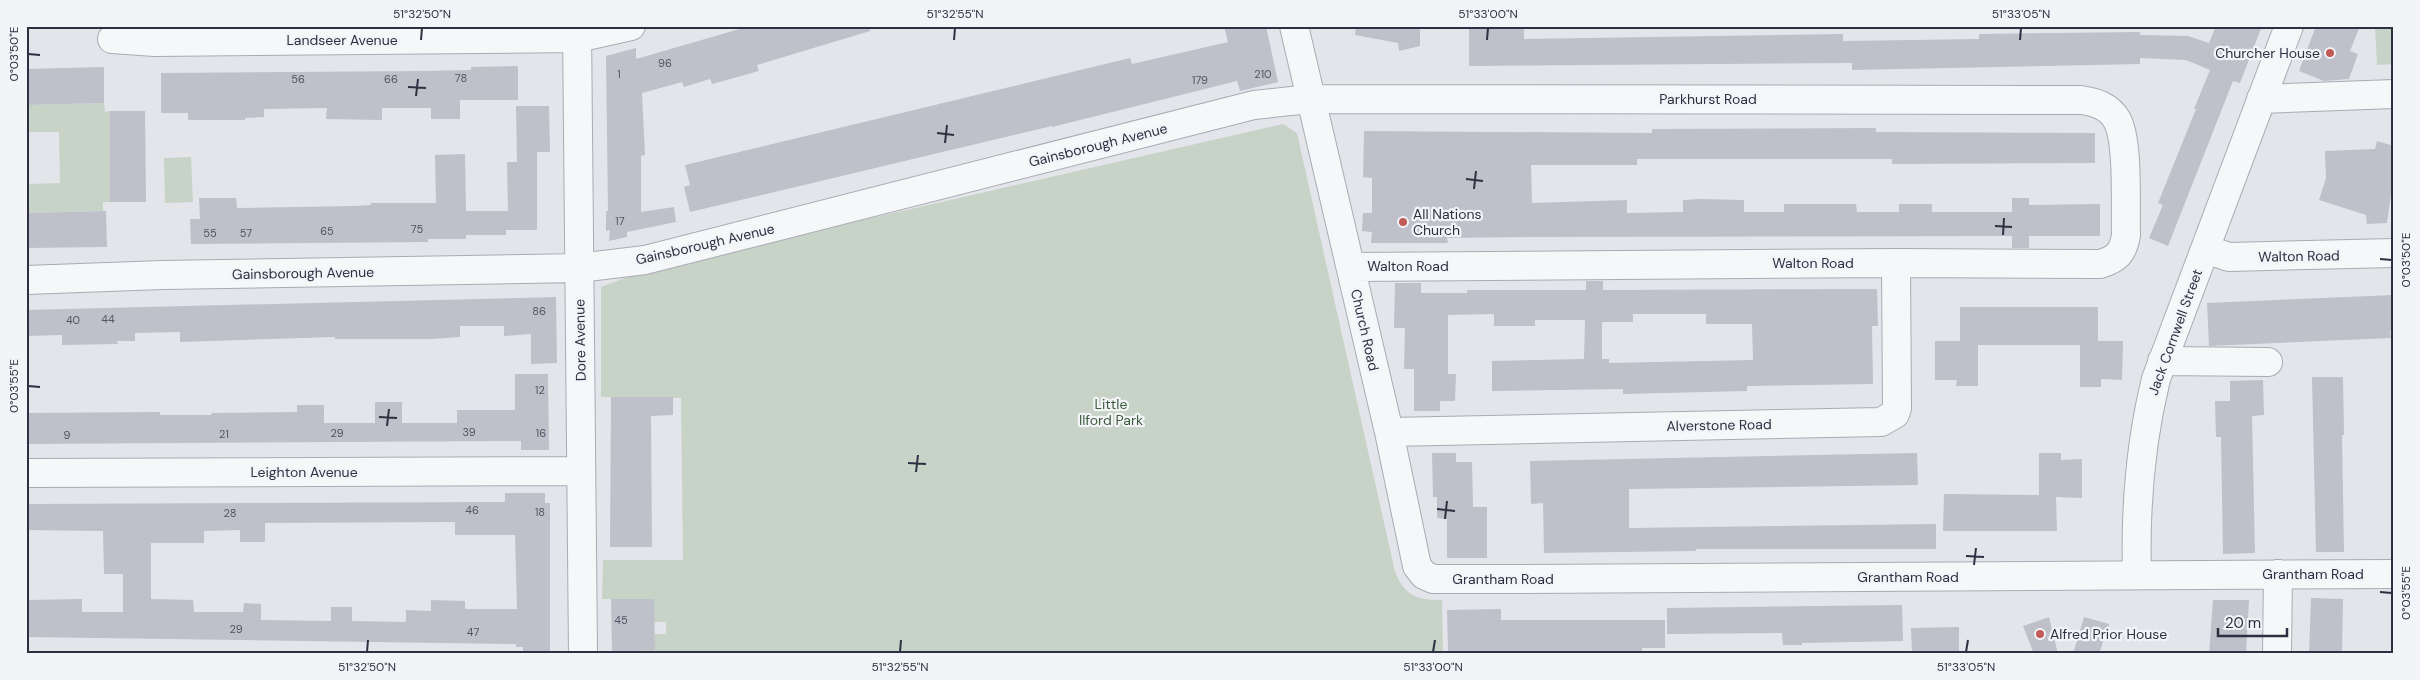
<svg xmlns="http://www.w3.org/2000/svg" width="2420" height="680" viewBox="0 0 2420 680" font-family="'DM Sans',sans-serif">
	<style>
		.green { fill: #c6d3c6 }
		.building { fill: #bec0ca; fill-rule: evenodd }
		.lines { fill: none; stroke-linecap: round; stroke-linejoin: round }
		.minor-casing { stroke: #a9abb4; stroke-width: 30 }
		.minor { stroke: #f6f7f9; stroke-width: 28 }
		.ticks { fill: none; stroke: #2d3041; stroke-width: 2 }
		.poi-dot { fill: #c25a56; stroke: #f3f4f8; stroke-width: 2 }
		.labels { text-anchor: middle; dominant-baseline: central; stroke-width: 4.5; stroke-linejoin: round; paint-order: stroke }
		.number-label { font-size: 11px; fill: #515463 }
		.street-label { font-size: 14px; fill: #2d3041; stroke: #f3f4f8 }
		.poi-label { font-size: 14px; fill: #2d3041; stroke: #f3f4f8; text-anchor: start }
		.park-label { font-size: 14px; fill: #3b5c3b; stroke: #f3f4f8 }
		.neatline { fill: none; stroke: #2d3041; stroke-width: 2 }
		.ticks-label { font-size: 12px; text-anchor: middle; fill: #2d3041 }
	</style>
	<rect width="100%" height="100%" fill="#e4e5ea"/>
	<path class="green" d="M 2375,26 L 2394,26 L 2394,64 L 2377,65 Z
		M 104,103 L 105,112 L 110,111 L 110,202 L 103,202 L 103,211 L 26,213 L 26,184 L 60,183 L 59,132 L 26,132 L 26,105 Z
		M 1283,124 L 1297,133 L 1395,572 C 1405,596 1417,600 1442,600 L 1443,654 L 638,654 L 638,650 L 655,650 L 655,634 L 666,634 L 666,622 L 649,622 L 654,611 L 654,599 L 602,599 L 603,560 L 683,560 L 681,398 L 601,397 L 601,287 L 648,269 Z
		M 191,157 L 193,202 L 165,203 L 164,158 Z"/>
	<path class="building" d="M 750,26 L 869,26 L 870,31 L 757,65 L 759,71 L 712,84 L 710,79 L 684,87 L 682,82 L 642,93 L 645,155 L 641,156 L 641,212 L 674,207 L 676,222 L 627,232 L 627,237 L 609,241 L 610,230 L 606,231 L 606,211 L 608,211 L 606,56 L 636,48 L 636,59 Z
		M 1224,26 L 1266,26 L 1278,82 L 1240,91 L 1237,81 L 1052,127 L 1052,126 L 690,212 L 684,187 L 690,185 L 685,165 L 1130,58 L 1132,64 L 1228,42 Z
		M 1356,26 L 1420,26 L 1420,46 L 1399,51 L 1398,43 L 1355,35 Z
		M 1469,26 L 1524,26 L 1524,39 L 1843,34 L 1843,41 L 1979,39 L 1979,34 L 2140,32 L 2140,35 L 2188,36 L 2209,43 L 2216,26 L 2262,26 L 2240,83 L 2233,81 L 2168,246 L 2149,238 L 2163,205 L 2158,203 L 2196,109 L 2194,109 L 2210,70 L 2186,60 L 2140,58 L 2140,64 L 1852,70 L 1852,63 L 1469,66 Z
		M 2316,26 L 2360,26 L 2350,51 L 2358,54 L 2349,79 L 2324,81 L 2299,71 Z
		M 518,66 L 518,100 L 460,100 L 460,119 L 431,119 L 431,108 L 382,108 L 382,120 L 326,119 L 327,108 L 264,109 L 264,117 L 245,118 L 245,120 L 188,120 L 188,113 L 161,113 L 161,73 L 423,71 L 471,70 L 471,67 Z
		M 104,67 L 104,103 L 26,105 L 26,69 Z
		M 516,106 L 549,106 L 550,152 L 537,152 L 537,230 L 506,230 L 506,235 L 466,235 L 466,239 L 428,239 L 428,242 L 191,244 L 190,219 L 200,219 L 199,198 L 236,198 L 237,208 L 354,206 L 371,205 L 371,203 L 436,203 L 435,155 L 465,154 L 466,211 L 508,211 L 507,162 L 517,162 Z
		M 110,111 L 145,111 L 146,202 L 110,202 Z
		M 1876,128 L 1876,132 L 2095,133 L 2095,163 L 1892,164 L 1892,159 L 1637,159 L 1637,165 L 1531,165 L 1532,203 L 1627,200 L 1627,213 L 1683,212 L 1683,200 L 1700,199 L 1744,200 L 1744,212 L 1784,212 L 1784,204 L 1856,204 L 1857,212 L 1899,212 L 1899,204 L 1932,204 L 1932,212 L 2012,212 L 2012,198 L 2029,198 L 2029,205 L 2100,204 L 2100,236 L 2029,236 L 2029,248 L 2012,248 L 2012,236 L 1532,237 L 1447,238 L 1448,243 L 1371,243 L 1372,232 L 1362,231 L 1363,213 L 1372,213 L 1372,178 L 1363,177 L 1364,131 L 1652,133 L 1652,129 Z
		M 2377,141 L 2394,146 L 2394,172 L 2387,223 L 2367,224 L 2366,215 L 2319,200 L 2326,178 L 2325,151 L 2375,149 Z
		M 106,211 L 107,247 L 26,248 L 26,213 Z
		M 1586,281 L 1603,281 L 1603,290 L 1877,289 L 1878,326 L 1872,326 L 1873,384 L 1747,386 L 1747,391 L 1623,394 L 1623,389 L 1492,391 L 1492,361 L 1584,359 L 1585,320 L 1535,320 L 1535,326 L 1494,326 L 1494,314 L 1448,315 L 1448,374 L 1456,374 L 1455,401 L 1440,401 L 1440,411 L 1414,411 L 1414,369 L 1404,369 L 1405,328 L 1394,328 L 1395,283 L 1421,283 L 1421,293 L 1467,293 L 1467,290 L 1586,290 ZM 1633,314 L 1706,314 L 1706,324 L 1752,324 L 1753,360 L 1609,363 L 1609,359 L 1602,359 L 1602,322 L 1633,322 Z
		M 2394,295 L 2394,331 L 2390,331 L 2391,338 L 2209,346 L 2207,303 Z
		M 556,297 L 557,363 L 531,364 L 531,334 L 504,336 L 504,326 L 460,326 L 460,337 L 432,339 L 335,339 L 335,337 L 180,342 L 180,332 L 135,333 L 135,341 L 117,341 L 118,344 L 62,345 L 62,335 L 26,336 L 26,310 Z
		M 1960,307 L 2098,307 L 2098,341 L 2123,341 L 2122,380 L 2101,379 L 2101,387 L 2080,387 L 2080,345 L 1978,345 L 1978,386 L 1956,386 L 1957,380 L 1935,380 L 1935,341 L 1960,341 Z
		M 515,374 L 548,374 L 549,450 L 521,450 L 521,441 L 26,444 L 26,413 L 160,412 L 160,415 L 211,415 L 212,413 L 297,412 L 297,405 L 324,405 L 324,423 L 375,423 L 375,402 L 402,402 L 402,423 L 457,423 L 457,410 L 515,410 Z
		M 2312,377 L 2343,377 L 2344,435 L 2342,435 L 2344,552 L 2316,552 Z
		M 2263,380 L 2264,415 L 2252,416 L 2255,553 L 2223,554 L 2221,437 L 2216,437 L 2215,401 L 2230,401 L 2230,381 Z
		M 611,397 L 673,397 L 673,415 L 651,416 L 652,547 L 610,547 Z
		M 1432,453 L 1456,453 L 1456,462 L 1472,462 L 1473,507 L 1487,507 L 1487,558 L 1447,558 L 1447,519 L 1437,518 L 1437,497 L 1433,497 Z
		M 1917,453 L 1918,485 L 1629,489 L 1629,528 L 1936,524 L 1936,549 L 1696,549 L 1696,551 L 1544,553 L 1543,503 L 1531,504 L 1530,461 Z
		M 2039,453 L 2061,453 L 2061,460 L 2082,459 L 2082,498 L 2056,497 L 2057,531 L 1943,531 L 1944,494 L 2039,495 Z
		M 505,493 L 545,493 L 545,503 L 550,503 L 550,653 L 523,653 L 523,647 L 516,647 L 516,644 L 26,637 L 26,600 L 82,599 L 82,612 L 123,612 L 123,574 L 104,574 L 103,531 L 26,530 L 26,504 L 505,502 ZM 455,522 L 455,535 L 515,535 L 517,609 L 465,609 L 465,601 L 431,600 L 431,611 L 406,610 L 406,622 L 352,621 L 352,607 L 331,607 L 331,621 L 261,620 L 261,604 L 244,603 L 243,612 L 194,612 L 193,600 L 151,599 L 151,543 L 204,543 L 204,531 L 240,530 L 240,542 L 265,542 L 265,523 Z
		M 2311,598 L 2343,599 L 2342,654 L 2309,654 Z
		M 611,599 L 654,599 L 655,650 L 638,650 L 638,654 L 612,654 Z
		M 2213,600 L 2249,600 L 2246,654 L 2209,654 Z
		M 1902,605 L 1903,641 L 1802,643 L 1802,645 L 1783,645 L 1782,633 L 1667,634 L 1667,608 Z
		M 1501,609 L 1501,620 L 1665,620 L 1665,648 L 1642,648 L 1642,654 L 1448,654 L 1447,610 Z
		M 2049,617 L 2058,654 L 2034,654 L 2023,626 Z
		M 2084,617 L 2109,624 L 2099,654 L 2073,654 Z
		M 1959,627 L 1959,654 L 1912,654 L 1911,628 Z"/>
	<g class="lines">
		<g class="minor-casing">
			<path id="minor" d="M 577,26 L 583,654
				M 1294,26 L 1389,432 L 1417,566 L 1424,575 L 1433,579 L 1514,579 L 2394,574
				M 112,39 L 155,42 L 577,38 L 631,26
				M 2261,99 L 2394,94
				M 2205,249 L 2229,257 L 2394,253
				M 26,280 L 162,275 L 579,268 L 645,260 L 1254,105 L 1310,99 L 2081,100 C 2095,102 2109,106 2117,120 C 2129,142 2125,207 2126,235 C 2123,253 2117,259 2100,264 L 1896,263 L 1351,267
				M 2162,361 L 2268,362
				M 1389,432 L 1881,422 L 1895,414 L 1897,408 L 1896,263
				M 26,473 L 581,471
				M 2137,575 C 2135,508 2140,444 2156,379 L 2289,26
				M 2277,654 L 2278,574"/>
		</g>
		<use href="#minor" class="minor"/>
	</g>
	<path class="ticks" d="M 421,40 L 422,28M 954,40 L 955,28M 1487,40 L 1488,28M 2020,40 L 2021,28M 28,54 L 40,55M 408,87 L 426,88M 416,96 L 418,79M 937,133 L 954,135M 945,143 L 947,125M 1466,179 L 1483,181M 1474,189 L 1476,171M 1995,226 L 2012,227M 2003,235 L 2004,218M 2380,259 L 2392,260M 28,386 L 40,387M 379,417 L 397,418M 387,426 L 389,409M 908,463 L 926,464M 916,472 L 918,455M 1437,509 L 1455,511M 1445,519 L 1447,501M 1966,556 L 1984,557M 1974,565 L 1976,548M 2380,592 L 2392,593M 367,652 L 368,640M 900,652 L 901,640M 1433,652 L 1435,640M 1966,652 L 1968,640"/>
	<g class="poi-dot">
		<circle cx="2330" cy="53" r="5"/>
		<circle cx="1403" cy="222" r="5"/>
		<circle cx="2040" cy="634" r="5"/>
	</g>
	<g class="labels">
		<g class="number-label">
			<text x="665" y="63">96</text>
			<text x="619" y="74">1</text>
			<text x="1263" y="74">210</text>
			<text x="461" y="78">78</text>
			<text x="298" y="79">56</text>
			<text x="391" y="79">66</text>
			<text x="1200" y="80">179</text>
			<text x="620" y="221">17</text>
			<text x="417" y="229">75</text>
			<text x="327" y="231">65</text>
			<text x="210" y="233">55</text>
			<text x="246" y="233">57</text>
			<text x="539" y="311">86</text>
			<text x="108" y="319">44</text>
			<text x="73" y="320">40</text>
			<text x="540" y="390">12</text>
			<text x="469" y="432">39</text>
			<text x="337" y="433">29</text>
			<text x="541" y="433">16</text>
			<text x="224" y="434">21</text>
			<text x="67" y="435">9</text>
			<text x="472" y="510">46</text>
			<text x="540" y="512">18</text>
			<text x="230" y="513">28</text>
			<text x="621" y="620">45</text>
			<text x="236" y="629">29</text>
			<text x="473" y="632">47</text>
		</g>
		<g class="street-label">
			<text x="342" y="40">Landseer Avenue</text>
			<text x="1708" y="99">Parkhurst Road</text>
			<text transform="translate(1098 145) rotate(-14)">Gainsborough Avenue</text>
			<text transform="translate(705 244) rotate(-13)">Gainsborough Avenue</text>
			<text transform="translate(2299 256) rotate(-1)">Walton Road</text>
			<text x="1813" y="263">Walton Road</text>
			<text x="1408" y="266">Walton Road</text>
			<text transform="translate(303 273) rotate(-1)">Gainsborough Avenue</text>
			<text transform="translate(1365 330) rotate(77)">Church Road</text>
			<text transform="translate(2175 332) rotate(-70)">Jack Cornwell Street</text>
			<text transform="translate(580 340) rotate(-91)">Dore Avenue</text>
			<text transform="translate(1719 425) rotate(-1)">Alverstone Road</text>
			<text x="304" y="472">Leighton Avenue</text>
			<text x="2313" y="574">Grantham Road</text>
			<text x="1908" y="577">Grantham Road</text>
			<text x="1503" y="579">Grantham Road</text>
		</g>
		<g class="poi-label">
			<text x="2320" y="53" text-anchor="end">Churcher House</text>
			<text x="1413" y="214">All Nations<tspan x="1413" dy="16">Church</tspan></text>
			<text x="2050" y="634">Alfred Prior House</text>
		</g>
		<g class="park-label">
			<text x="1111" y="404">Little<tspan x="1111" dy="16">Ilford Park</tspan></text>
		</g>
	</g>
	<rect width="2420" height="680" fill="none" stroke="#f3f4f8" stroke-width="55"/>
	<path d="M2218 628v8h69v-8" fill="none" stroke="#2d3041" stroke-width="2.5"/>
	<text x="2225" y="628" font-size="15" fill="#2d3041" stroke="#f3f4f8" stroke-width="4" paint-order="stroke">20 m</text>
	<rect x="28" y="28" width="2364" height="624" class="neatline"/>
	<g class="ticks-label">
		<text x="422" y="18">51°32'50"N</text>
		<text x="955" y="18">51°32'55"N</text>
		<text x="1488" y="18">51°33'00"N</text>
		<text x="2021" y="18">51°33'05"N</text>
		<text transform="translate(14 54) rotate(-90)" y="4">0°03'50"E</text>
		<text transform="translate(2406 260) rotate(-90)" y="4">0°03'50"E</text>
		<text transform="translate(14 386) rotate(-90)" y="4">0°03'55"E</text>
		<text transform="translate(2406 593) rotate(-90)" y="4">0°03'55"E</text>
		<text x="367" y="671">51°32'50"N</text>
		<text x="900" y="671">51°32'55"N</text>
		<text x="1433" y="671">51°33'00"N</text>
		<text x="1966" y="671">51°33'05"N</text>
	</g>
</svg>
